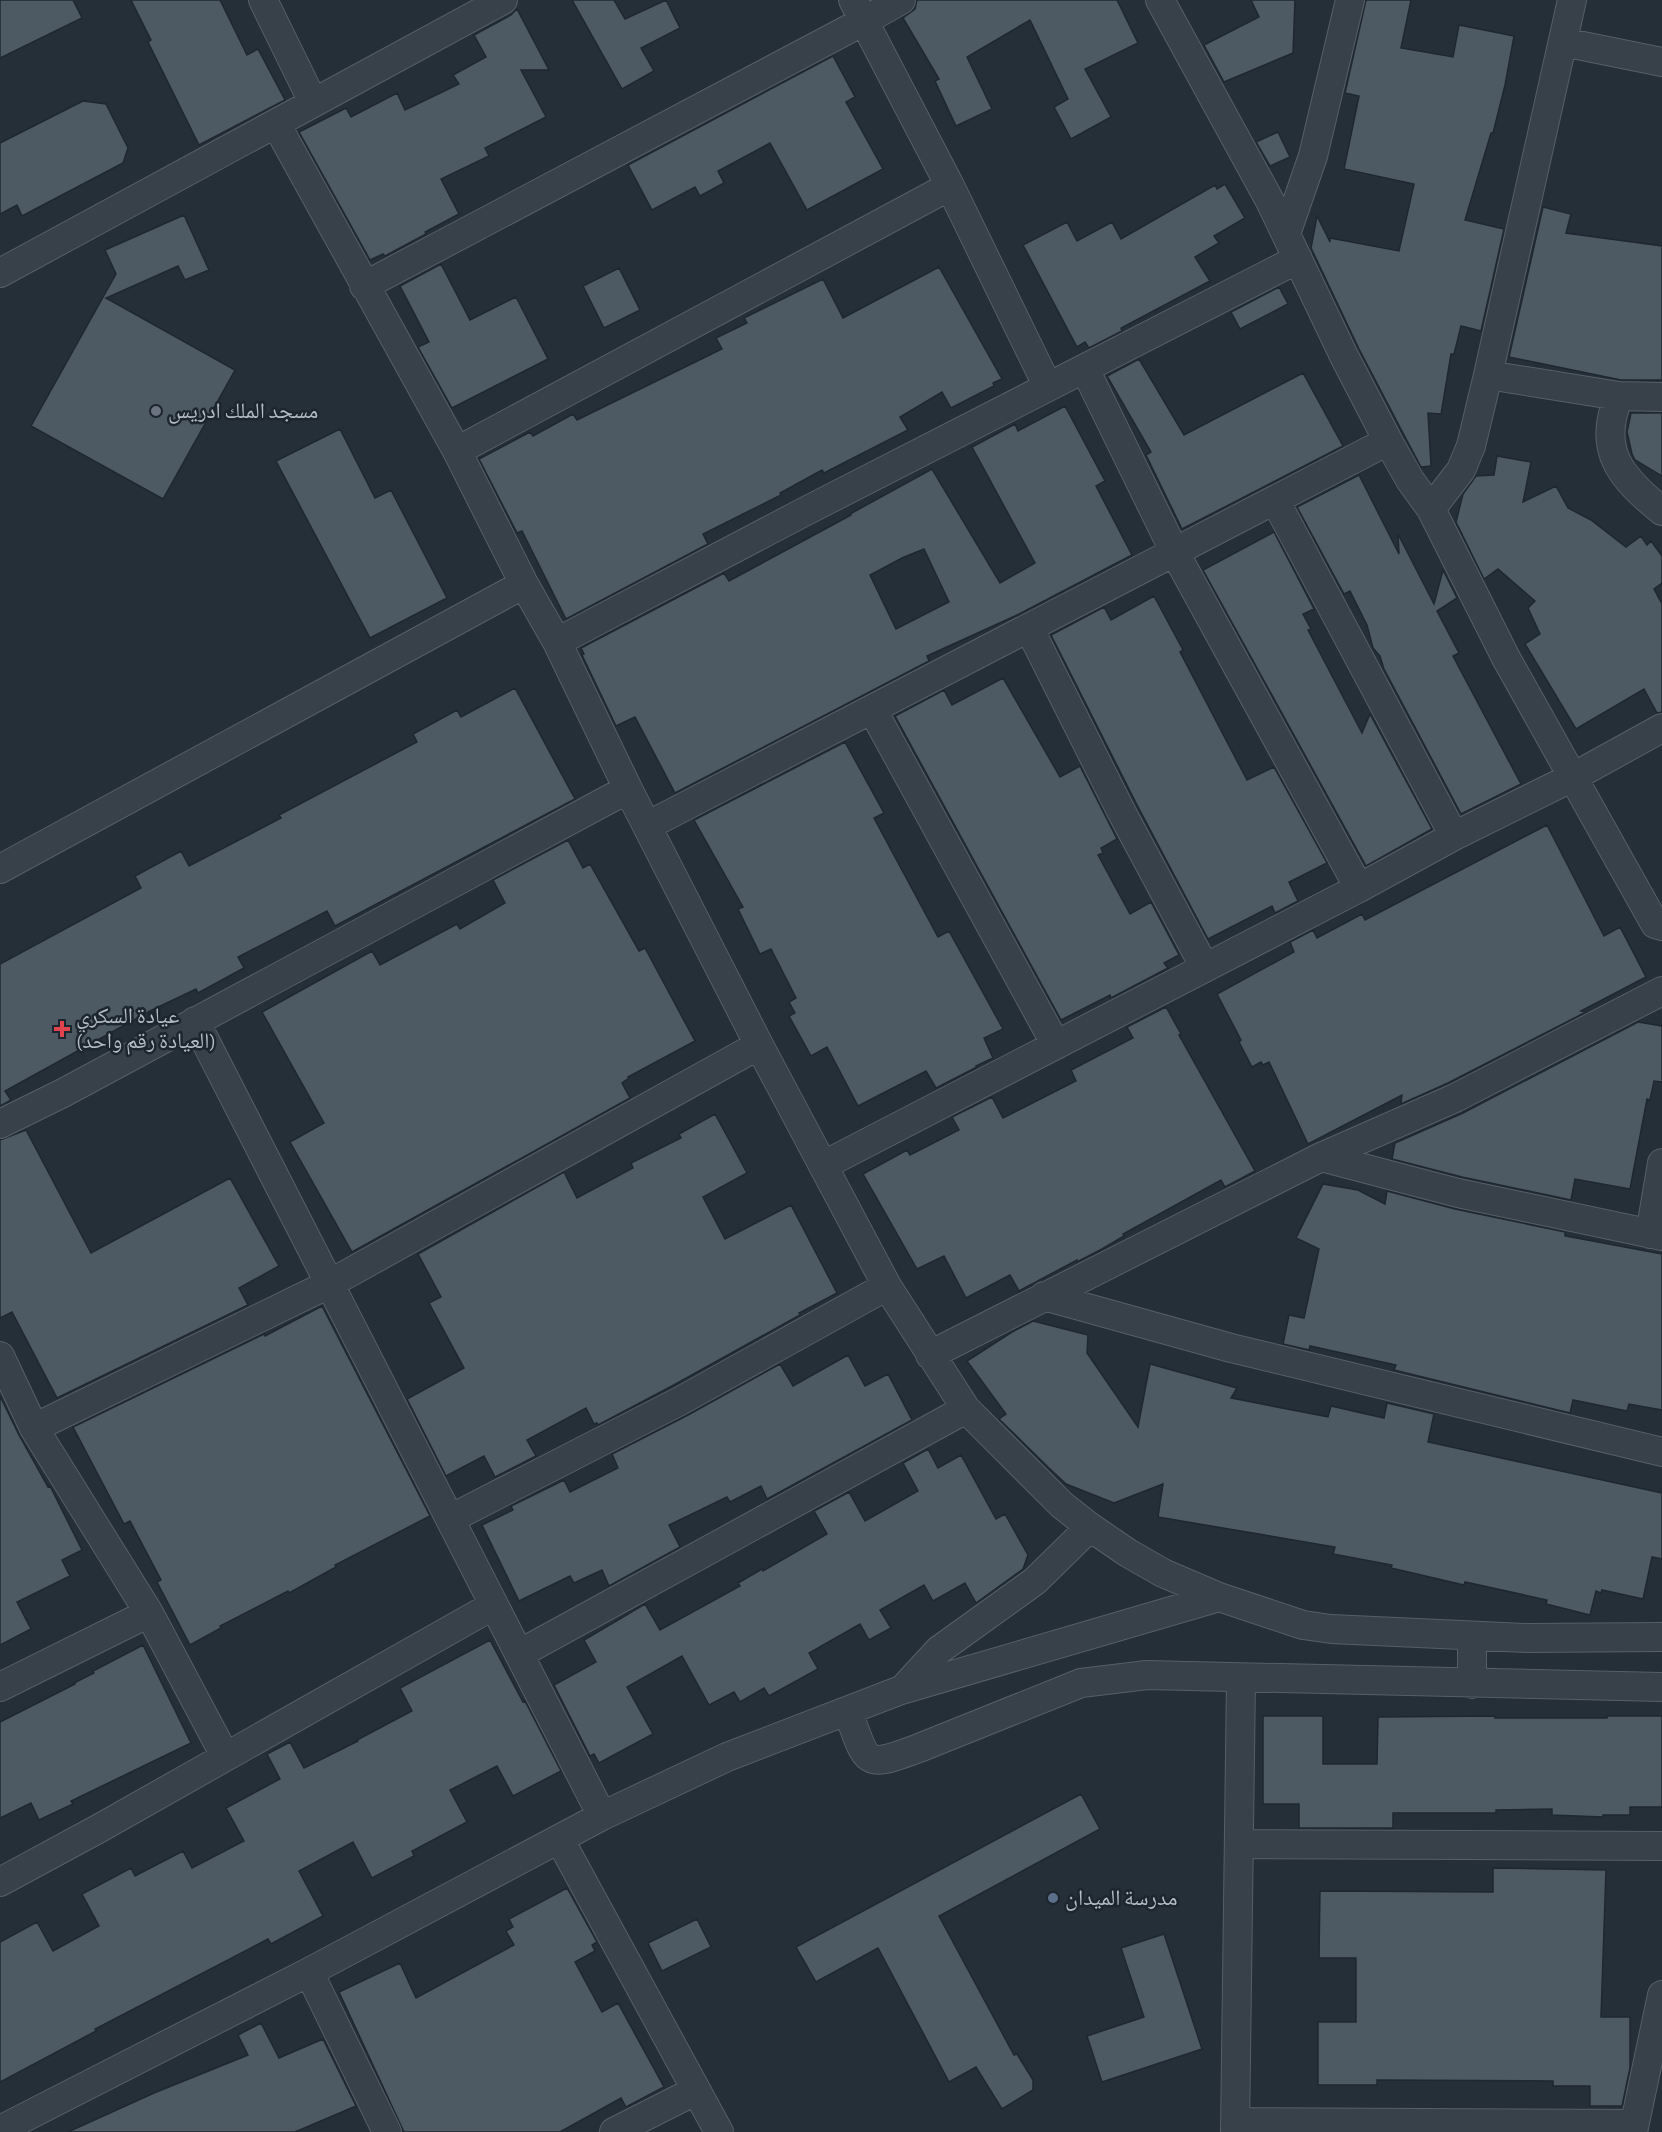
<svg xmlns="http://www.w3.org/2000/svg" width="1662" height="2132" viewBox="0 0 1662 2132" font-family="'Alegreya Sans','Noto Naskh Arabic',sans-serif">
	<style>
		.building { fill: #4d5a64; stroke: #1f2830; stroke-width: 1.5; fill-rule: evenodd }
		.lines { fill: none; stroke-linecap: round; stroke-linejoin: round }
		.minor-casing { stroke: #565f67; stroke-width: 30 }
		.minor { stroke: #384149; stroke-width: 28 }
		.worship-dot { fill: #6b7280; stroke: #1d262e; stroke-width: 2 }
		.health-dot { fill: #e0444e; stroke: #1d262e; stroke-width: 2 }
		.service-dot { fill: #5c6f8a; stroke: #1d262e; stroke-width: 2 }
		.labels { text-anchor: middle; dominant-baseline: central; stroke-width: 5; stroke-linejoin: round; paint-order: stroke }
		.poi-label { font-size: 22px; fill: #b3bcc5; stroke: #1d262e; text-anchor: start }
	</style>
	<rect width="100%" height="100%" fill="#252f38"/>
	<path class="building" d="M 0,0 L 73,0 L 82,18 L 0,58 Z
		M 131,0 L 220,0 L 247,55 L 258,49 L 285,100 L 199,145 L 148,42 L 151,40 Z
		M 572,0 L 614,0 L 625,19 L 666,0 L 680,28 L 641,48 L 654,71 L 622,89 Z
		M 917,0 L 1117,0 L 1138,43 L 1085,69 L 1111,117 L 1071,139 L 1054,107 L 1068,99 L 1030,20 L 967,57 L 992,109 L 956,126 L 935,81 L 939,79 L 903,18 L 915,9 Z
		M 1251,0 L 1295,0 L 1293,53 L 1224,82 L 1204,45 L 1259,17 Z
		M 1366,0 L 1411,0 L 1401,48 L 1453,57 L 1459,25 L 1514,36 L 1505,85 L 1493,133 L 1491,133 L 1465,220 L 1504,229 L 1481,331 L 1461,326 L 1454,354 L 1451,354 L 1441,414 L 1428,413 L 1431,466 L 1421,467 L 1403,433 L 1359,349 L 1311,248 L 1317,216 L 1330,242 L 1330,238 L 1399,251 L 1414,184 L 1344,169 L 1359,96 L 1345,93 Z
		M 517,9 L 549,70 L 521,70 L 546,117 L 485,148 L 489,156 L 441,179 L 459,214 L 425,232 L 426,234 L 385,256 L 383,254 L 370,260 L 299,132 L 346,108 L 351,117 L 397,93 L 405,110 L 459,84 L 453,75 L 486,57 L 474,35 L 511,15 Z
		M 833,56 L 855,97 L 846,102 L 883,169 L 807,210 L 770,143 L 718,171 L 724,183 L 700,196 L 695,187 L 652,210 L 628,165 Z
		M 83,101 L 106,104 L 128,148 L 123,163 L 22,216 L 17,205 L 0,214 L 0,143 Z
		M 1278,132 L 1290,157 L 1270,166 L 1256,142 Z
		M 1225,184 L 1245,218 L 1214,236 L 1219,243 L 1195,257 L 1210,281 L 1121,328 L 1122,331 L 1089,348 L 1085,342 L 1077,347 L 1023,245 L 1067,222 L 1077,241 L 1112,222 L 1121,239 L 1215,185 L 1217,189 Z
		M 1543,207 L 1571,214 L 1566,233 L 1662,246 L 1662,380 L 1621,380 L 1509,357 Z
		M 184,215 L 209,270 L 185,280 L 178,266 L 106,298 L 235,370 L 163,499 L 31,426 L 116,274 L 105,250 Z
		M 441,264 L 470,320 L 516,297 L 548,359 L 452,408 L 418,347 L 429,342 L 400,286 Z
		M 939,267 L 1002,379 L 993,383 L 994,386 L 951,408 L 942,392 L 900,417 L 908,430 L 824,473 L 822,470 L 780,493 L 781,495 L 703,534 L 708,544 L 566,619 L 522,531 L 517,533 L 479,459 L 530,432 L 533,436 L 573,414 L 577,420 L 722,349 L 716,338 L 747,323 L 744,318 L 823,279 L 843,318 Z
		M 619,268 L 640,310 L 604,328 L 583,286 Z
		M 1279,287 L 1288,304 L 1240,329 L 1231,312 Z
		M 1139,359 L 1184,435 L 1303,373 L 1343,446 L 1182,529 L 1146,455 L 1151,452 L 1107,376 Z
		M 1065,406 L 1105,481 L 1096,486 L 1132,555 L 1015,616 L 927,656 L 929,661 L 675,793 L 635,717 L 616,726 L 582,655 L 584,654 L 581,648 L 724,573 L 729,581 L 851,515 L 850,514 L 932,469 L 1000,583 L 1035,563 L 972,447 L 1015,424 L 1018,431 ZM 924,549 L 949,602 L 896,629 L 870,575 L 902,558 Z
		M 1631,413 L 1662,413 L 1662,476 L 1635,460 L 1632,454 L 1627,432 Z
		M 340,429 L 375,498 L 391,490 L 447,598 L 370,638 L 276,461 Z
		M 1497,456 L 1531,462 L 1523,502 L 1556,486 L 1568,508 L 1591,520 L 1626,547 L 1641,536 L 1647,545 L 1651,541 L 1662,556 L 1662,583 L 1654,589 L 1662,604 L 1662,712 L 1657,713 L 1644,689 L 1576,729 L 1525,644 L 1540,634 L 1528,608 L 1535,601 L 1498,569 L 1484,579 L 1456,522 L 1463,494 L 1476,476 L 1494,475 Z
		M 1359,475 L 1399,554 L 1398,534 L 1434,604 L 1443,570 L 1457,598 L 1437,611 L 1459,653 L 1453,656 L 1521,784 L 1461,814 L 1384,669 L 1380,656 L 1373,648 L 1367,625 L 1350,591 L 1344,594 L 1297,507 Z
		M 1274,532 L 1314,609 L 1303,614 L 1311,629 L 1308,630 L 1362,733 L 1370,714 L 1432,829 L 1366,866 L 1203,570 Z
		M 1154,596 L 1183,650 L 1180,652 L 1247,780 L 1274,767 L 1327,863 L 1289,882 L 1298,901 L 1275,913 L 1272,906 L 1208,939 L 1136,803 L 1051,635 L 1104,607 L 1111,620 Z
		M 1003,678 L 1060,777 L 1080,766 L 1117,839 L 1101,848 L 1103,853 L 1098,855 L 1130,914 L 1151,902 L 1179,955 L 1164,963 L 1168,968 L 1111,998 L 1110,995 L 1061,1020 L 895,716 L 944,690 L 952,705 Z
		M 515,688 L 575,799 L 335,926 L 327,911 L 238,957 L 244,968 L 198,993 L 196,989 L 150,1011 L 5,1091 L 11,1100 L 0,1106 L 0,964 L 141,888 L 135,876 L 181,851 L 189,866 L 281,818 L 279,815 L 417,742 L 413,734 L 457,710 L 461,717 Z
		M 845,742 L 884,813 L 874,818 L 938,937 L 949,931 L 1003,1029 L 984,1038 L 993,1058 L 976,1066 L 977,1067 L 936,1088 L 926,1071 L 858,1106 L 827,1047 L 811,1056 L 789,1016 L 795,1013 L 789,1002 L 796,998 L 771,949 L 760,954 L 738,909 L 743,907 L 694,820 Z
		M 1547,825 L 1604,936 L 1620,927 L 1646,977 L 1581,1011 L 1586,1012 L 1448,1083 L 1401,1104 L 1402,1095 L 1308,1144 L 1269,1062 L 1263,1065 L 1261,1062 L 1252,1067 L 1239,1042 L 1241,1040 L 1217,994 L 1294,952 L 1290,942 L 1313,930 L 1317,938 L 1362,914 L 1365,920 Z
		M 568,840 L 583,868 L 590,864 L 639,951 L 645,948 L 695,1041 L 628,1077 L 629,1078 L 622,1083 L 630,1098 L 352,1252 L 290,1142 L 324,1123 L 262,1012 L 372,951 L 380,965 L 457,924 L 460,929 L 505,903 L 493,880 Z
		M 1166,1007 L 1181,1034 L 1179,1035 L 1255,1171 L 1225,1187 L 1221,1180 L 1123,1234 L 1124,1236 L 1102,1249 L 1077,1262 L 1077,1260 L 1019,1291 L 1010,1275 L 966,1298 L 944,1256 L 917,1269 L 863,1174 L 907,1150 L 910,1155 L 959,1130 L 952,1117 L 992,1097 L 1003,1118 L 1076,1081 L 1071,1070 L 1133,1038 L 1127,1027 Z
		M 1638,1022 L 1662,1026 L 1662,1082 L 1654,1081 L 1650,1100 L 1647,1099 L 1630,1189 L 1575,1179 L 1571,1200 L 1462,1177 L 1392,1159 L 1395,1143 L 1463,1113 Z
		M 715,1114 L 747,1173 L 703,1197 L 725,1239 L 791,1205 L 837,1293 L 799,1313 L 800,1315 L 672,1386 L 598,1425 L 597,1423 L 594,1424 L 586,1408 L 527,1440 L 536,1456 L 495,1477 L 484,1456 L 446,1476 L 407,1399 L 464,1368 L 429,1303 L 441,1297 L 418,1254 L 564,1172 L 577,1198 L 633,1168 L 631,1163 L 681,1138 L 679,1134 Z
		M 26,1130 L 91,1253 L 230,1178 L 279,1266 L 239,1288 L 248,1305 L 57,1398 L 12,1312 L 0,1318 L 0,1140 Z
		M 1323,1184 L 1358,1190 L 1385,1204 L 1387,1191 L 1455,1209 L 1565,1232 L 1565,1236 L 1662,1254 L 1662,1410 L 1629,1404 L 1627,1411 L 1573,1400 L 1570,1413 L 1394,1370 L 1396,1365 L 1310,1346 L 1309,1350 L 1283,1344 L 1289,1315 L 1304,1318 L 1319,1249 L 1296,1238 Z
		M 322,1306 L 430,1516 L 335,1565 L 336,1567 L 289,1593 L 288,1591 L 220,1626 L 221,1628 L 190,1645 L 157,1582 L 161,1580 L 130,1521 L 124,1524 L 73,1427 L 264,1334 L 265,1336 Z
		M 1033,1321 L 1088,1335 L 1087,1353 L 1138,1427 L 1150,1364 L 1237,1388 L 1231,1398 L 1328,1417 L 1331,1406 L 1384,1418 L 1387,1403 L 1434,1414 L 1428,1442 L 1662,1493 L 1662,1559 L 1652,1557 L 1643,1599 L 1602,1590 L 1601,1593 L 1596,1591 L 1590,1615 L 1546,1604 L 1547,1600 L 1465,1582 L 1464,1585 L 1391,1568 L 1392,1565 L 1333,1554 L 1335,1547 L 1158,1517 L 1163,1484 L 1114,1503 L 1066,1484 L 1049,1468 L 999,1419 L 1006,1414 L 967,1361 L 1012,1332 Z
		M 848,1355 L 865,1386 L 888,1374 L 912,1420 L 767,1499 L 761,1486 L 730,1502 L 727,1497 L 669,1525 L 680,1547 L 609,1586 L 602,1570 L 574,1583 L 570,1576 L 519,1601 L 482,1525 L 513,1510 L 511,1506 L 564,1480 L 570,1492 L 618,1468 L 612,1454 L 688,1415 L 780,1364 L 793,1386 Z
		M 0,1396 L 19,1435 L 48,1487 L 50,1486 L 82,1550 L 62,1560 L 70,1576 L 17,1602 L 31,1629 L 0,1645 Z
		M 928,1449 L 938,1468 L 961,1455 L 996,1519 L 1005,1514 L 1028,1555 L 1023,1569 L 976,1603 L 965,1583 L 933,1601 L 924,1585 L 880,1610 L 891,1628 L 869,1640 L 860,1624 L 809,1653 L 818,1669 L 769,1696 L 764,1688 L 740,1702 L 734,1692 L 709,1705 L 682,1656 L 627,1687 L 653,1734 L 599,1763 L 594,1754 L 590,1756 L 554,1685 L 596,1662 L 584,1640 L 645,1604 L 660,1630 L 740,1586 L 738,1583 L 762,1569 L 763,1571 L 827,1534 L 814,1511 L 849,1492 L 865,1521 L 918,1491 L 903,1463 Z
		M 490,1640 L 523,1702 L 525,1701 L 561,1771 L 513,1796 L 497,1766 L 450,1790 L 467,1822 L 412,1851 L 414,1856 L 372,1878 L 353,1842 L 299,1871 L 323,1916 L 271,1944 L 268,1939 L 95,2029 L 96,2031 L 0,2082 L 0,1942 L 37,1922 L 53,1951 L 99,1926 L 82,1894 L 131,1868 L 135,1876 L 183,1851 L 192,1868 L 244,1841 L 226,1808 L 280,1779 L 267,1754 L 290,1742 L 304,1768 L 358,1741 L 357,1740 L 412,1711 L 400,1688 Z
		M 143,1645 L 191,1743 L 71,1801 L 73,1804 L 39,1820 L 31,1803 L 0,1818 L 0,1722 L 75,1684 L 74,1683 L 94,1673 L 93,1671 Z
		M 1263,1716 L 1323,1716 L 1323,1764 L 1377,1764 L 1378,1717 L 1495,1716 L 1495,1718 L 1607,1718 L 1607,1716 L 1662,1716 L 1662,1807 L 1630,1807 L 1630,1815 L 1603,1815 L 1603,1817 L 1552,1815 L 1552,1809 L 1496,1810 L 1496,1813 L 1393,1813 L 1393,1828 L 1299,1828 L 1299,1804 L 1263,1804 Z
		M 1081,1794 L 1100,1829 L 939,1916 L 1014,2055 L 1017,2054 L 1033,2080 L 1033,2090 L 1002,2109 L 976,2067 L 949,2082 L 878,1948 L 816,1982 L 796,1947 Z
		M 1493,1868 L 1606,1870 L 1601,2017 L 1630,2017 L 1630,2068 L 1622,2106 L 1590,2106 L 1590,2086 L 1553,2086 L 1553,2081 L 1377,2080 L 1377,2085 L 1318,2085 L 1318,2022 L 1356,2022 L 1356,1958 L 1319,1958 L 1320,1891 L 1493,1892 Z
		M 567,1888 L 597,1942 L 592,1945 L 595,1951 L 575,1962 L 602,2012 L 618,2003 L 664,2087 L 626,2107 L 621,2098 L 560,2132 L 404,2132 L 339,1992 L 400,1963 L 416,1998 L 514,1945 L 506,1931 L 513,1927 L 509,1919 Z
		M 697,1919 L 711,1947 L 662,1971 L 648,1943 Z
		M 1164,1934 L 1202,2049 L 1102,2082 L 1087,2036 L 1144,2017 L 1121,1948 Z
		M 261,2023 L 279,2058 L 323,2039 L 356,2106 L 295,2132 L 68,2132 L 154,2093 L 248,2055 L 238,2035 Z"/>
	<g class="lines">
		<g class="minor-casing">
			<path id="minor" d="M 263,0 L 313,102
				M 853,0 L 950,186 L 1048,387
				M 1160,0 L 1270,201 L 1344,356 L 1388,441 L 1410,480 L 1431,509 L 1506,658 L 1655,924 L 1662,926
				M 1563,42 L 1662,62
				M 276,124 L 457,451 L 524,584 L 557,642 L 628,789 L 759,1045 L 887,1286 L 966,1409 L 1062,1505 L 1090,1527 L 1128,1553 L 1163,1573 L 1219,1597 L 1303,1625 L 1331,1629 L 1528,1638 L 1662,1637
				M 1286,234 L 1313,156 L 1350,0
				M 0,273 L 503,0
				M 364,286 L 864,21 L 901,0
				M 1085,369 L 1174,551 L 1359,888
				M 1488,375 L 1572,0
				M 1619,396 C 1596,450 1621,478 1662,511
				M 457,451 L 950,186
				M 1275,500 L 1454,836
				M 1431,509 L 1461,470 L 1471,446 L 1488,375 L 1619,396 L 1662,397
				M 1029,628 L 1121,811 L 1205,968
				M 557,642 L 804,512 L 1298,259
				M 872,709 L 1056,1045
				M 647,826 L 1388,441
				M 0,869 L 524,584
				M 195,1021 L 602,1816
				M 0,1124 L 63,1093 L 628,789
				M 1321,1157 L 1458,1193 L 1662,1236
				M 824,1165 L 1359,888 L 1454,836 L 1573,777 L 1662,728
				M 1650,1234 L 1662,1163
				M 1044,1296 L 1231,1348 L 1662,1452
				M 930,1355 L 1321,1157 L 1455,1098 L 1662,991
				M 0,1356 L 34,1428 L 149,1613 L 225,1756
				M 34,1428 L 329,1284 L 759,1045
				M 450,1519 L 680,1401 L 887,1286
				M 1472,1636 L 1472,1684
				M 519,1654 L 966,1409
				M 0,1687 L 149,1613
				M 903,1689 L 939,1650 L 1035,1581 L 1090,1527
				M 848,1712 C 868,1765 863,1769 919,1748 L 1081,1683 L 1147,1675 L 1662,1687
				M 560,1840 L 719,2132
				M 1239,1844 L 1662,1846
				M 0,1882 L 98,1829 L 494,1605
				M 309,1972 L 387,2132
				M 1235,2122 L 1634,2124
				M 0,2130 L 309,1972 L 602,1816 L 727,1757 L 901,1690 L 1219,1597
				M 614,2132 L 695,2091
				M 1235,2132 L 1241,1678
				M 1633,2132 L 1662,1995"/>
		</g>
		<use href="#minor" class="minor"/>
	</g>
	<circle class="worship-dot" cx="156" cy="411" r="6"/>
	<path class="health-dot" d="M59 1020h6v6h6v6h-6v6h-6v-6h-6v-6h6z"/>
	<circle class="service-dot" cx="1053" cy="1898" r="6"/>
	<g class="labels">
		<g class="poi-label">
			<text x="168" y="411">مسجد الملك ادريس</text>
			<text x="76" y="1016">عيادة السكري<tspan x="76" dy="25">(العيادة رقم واحد)</tspan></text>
			<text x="1065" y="1898">مدرسة الميدان</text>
		</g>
	</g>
</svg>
